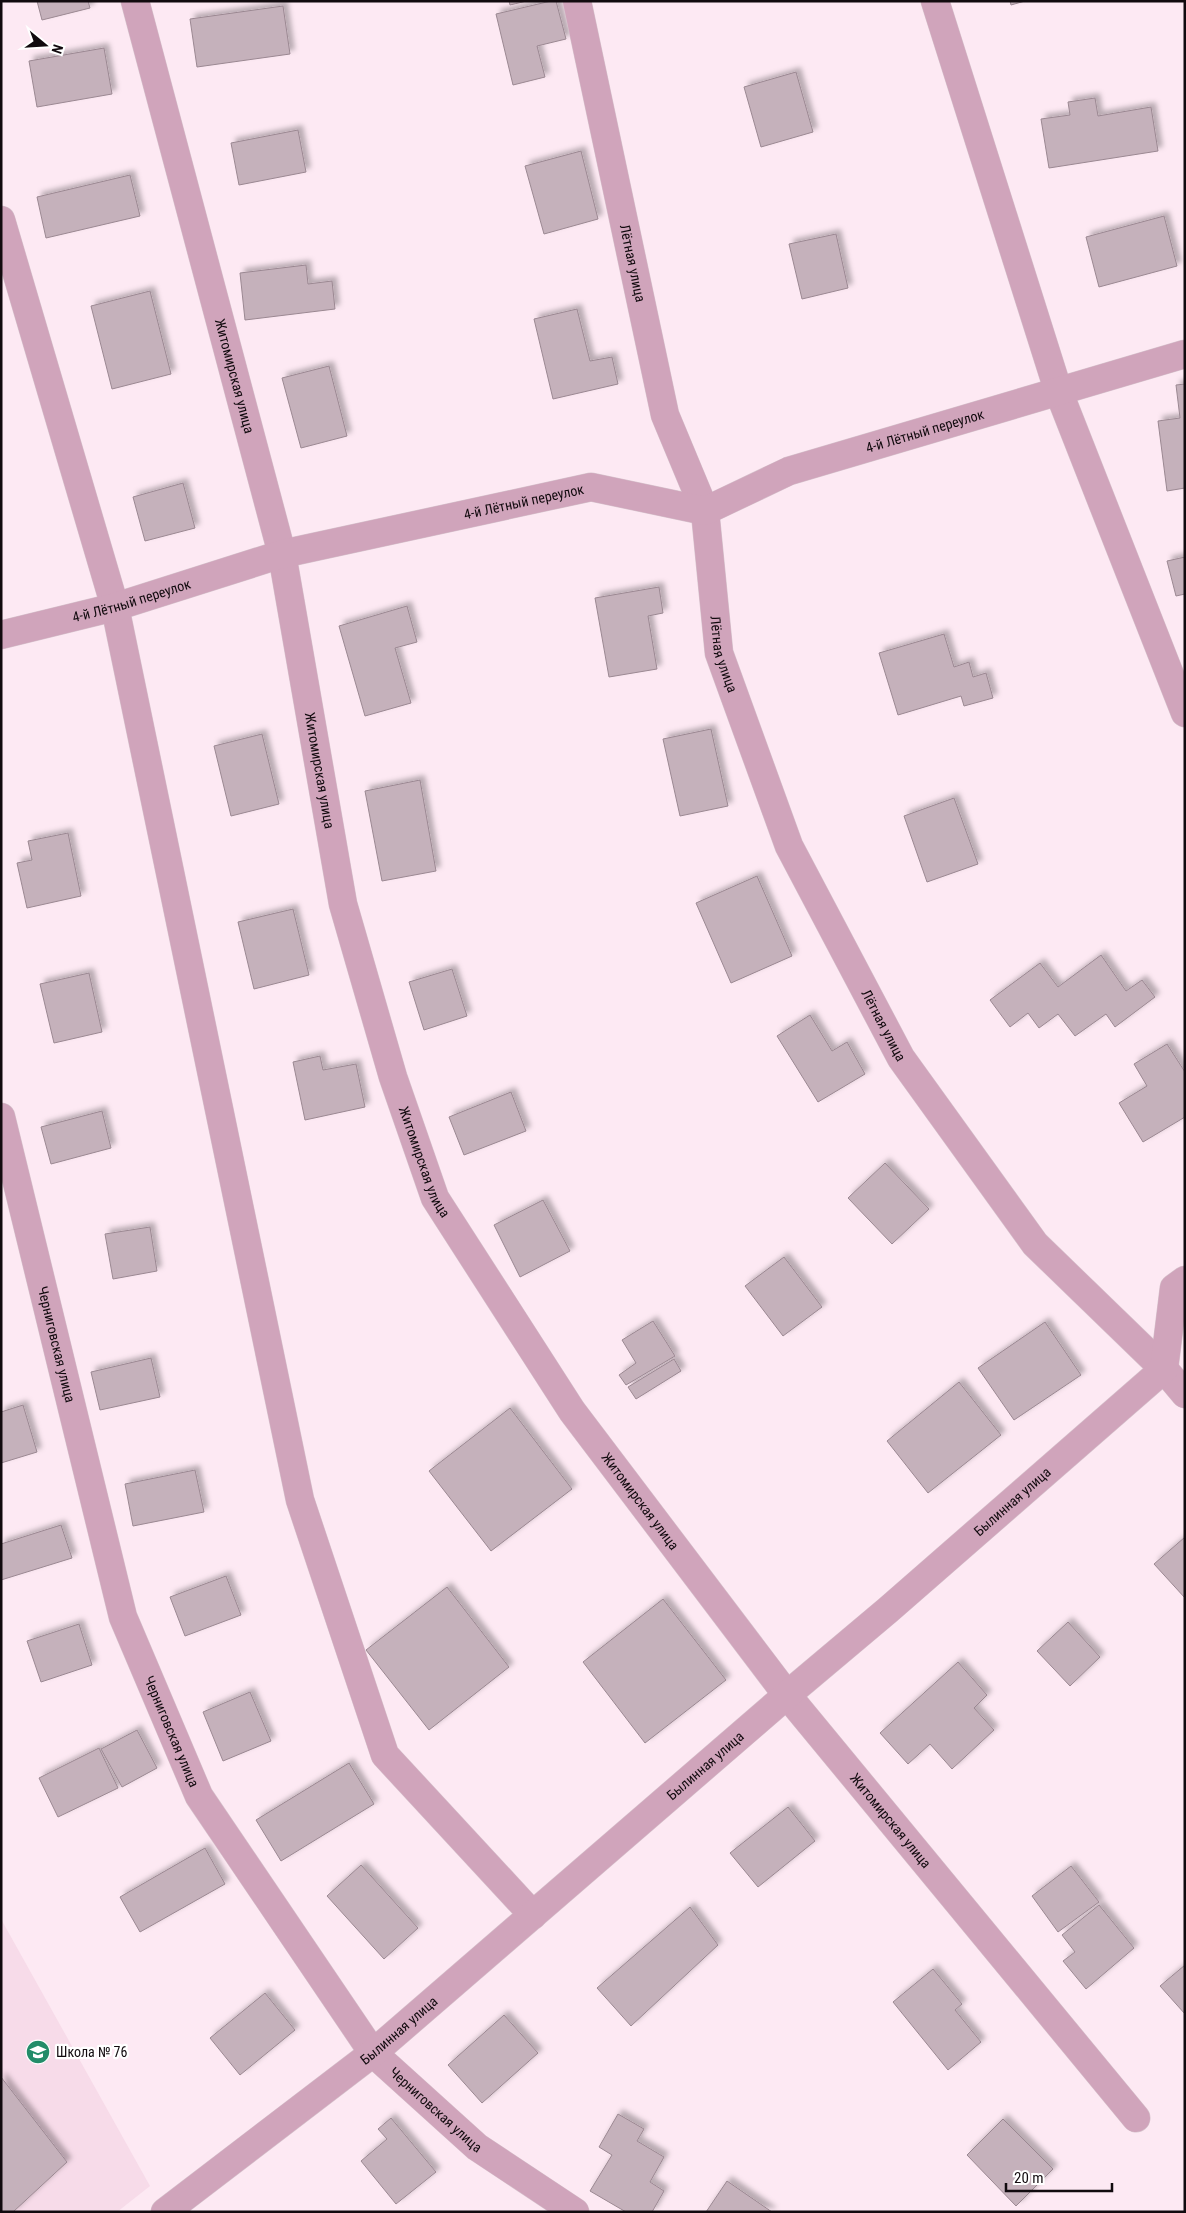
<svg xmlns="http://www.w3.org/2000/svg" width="1186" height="2213" viewBox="0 0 1186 2213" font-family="'Roboto Condensed',sans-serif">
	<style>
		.built { fill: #f7dbe9 }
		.building { fill: #c5b1bb; stroke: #9b8892; filter: url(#shadow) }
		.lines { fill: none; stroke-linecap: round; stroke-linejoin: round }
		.street-casing { stroke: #d7c5ce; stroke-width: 29 }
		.street { stroke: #d0a4bb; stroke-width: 28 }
		.labels { text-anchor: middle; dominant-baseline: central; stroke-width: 4.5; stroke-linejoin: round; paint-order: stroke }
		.street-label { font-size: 14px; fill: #110a0e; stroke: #fff }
		.poi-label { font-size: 14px; fill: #110a0e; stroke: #fff; text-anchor: start }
	</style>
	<defs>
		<filter id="shadow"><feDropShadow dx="4.5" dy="-4.5" stdDeviation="2.5" flood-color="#0004"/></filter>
	</defs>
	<rect width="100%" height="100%" fill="#fde9f3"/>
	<path class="built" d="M 1,1919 L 150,2186 L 117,2212 L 1,2212 Z"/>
	<path class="building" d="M 37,1 L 88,1 L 90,8 L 42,20 Z
		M 509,1 L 527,1 L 510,5 Z
		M 551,1 L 556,1 L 566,39 L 537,46 L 545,77 L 513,85 L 496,14 Z
		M 1010,1 L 1025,1 L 1011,5 Z
		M 283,6 L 290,54 L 197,67 L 190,19 Z
		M 104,48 L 112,94 L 37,107 L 29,61 Z
		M 796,72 L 813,132 L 761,147 L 744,87 Z
		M 1095,98 L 1098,116 L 1151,107 L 1158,151 L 1049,168 L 1041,119 L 1070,115 L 1068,102 Z
		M 298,130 L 306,172 L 239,185 L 231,143 Z
		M 581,151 L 598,219 L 544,234 L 525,166 Z
		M 130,175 L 140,216 L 46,238 L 37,197 Z
		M 1164,216 L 1177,266 L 1099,287 L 1086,237 Z
		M 836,234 L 848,288 L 802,299 L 789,244 Z
		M 306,265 L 308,284 L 332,281 L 335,309 L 245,320 L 240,273 Z
		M 150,291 L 171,374 L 112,389 L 91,306 Z
		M 577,309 L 590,361 L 612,357 L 618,384 L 553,399 L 534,319 Z
		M 329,366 L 347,436 L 301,448 L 282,378 Z
		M 1185,384 L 1185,488 L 1167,491 L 1158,421 L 1180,418 L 1176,385 Z
		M 183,483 L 195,528 L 145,541 L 133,497 Z
		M 1185,557 L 1185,594 L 1176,596 L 1167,561 Z
		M 659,587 L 663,613 L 648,616 L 657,669 L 609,677 L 595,598 Z
		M 407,606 L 417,642 L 395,648 L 411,703 L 365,716 L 339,626 Z
		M 944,634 L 954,667 L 969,662 L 973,677 L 986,673 L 993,698 L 964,706 L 961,696 L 898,715 L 879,653 Z
		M 711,729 L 728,806 L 680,816 L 663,739 Z
		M 262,734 L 279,804 L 231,816 L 214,746 Z
		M 420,780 L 436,871 L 382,881 L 365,791 Z
		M 954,798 L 978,864 L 927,882 L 904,816 Z
		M 68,833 L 81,896 L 27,908 L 17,863 L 32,860 L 28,841 Z
		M 757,876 L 792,956 L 731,983 L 696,903 Z
		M 293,909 L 309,975 L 254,989 L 238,922 Z
		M 1101,955 L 1126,991 L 1142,980 L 1155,997 L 1115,1027 L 1106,1014 L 1075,1036 L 1058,1014 L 1039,1028 L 1028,1013 L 1010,1027 L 990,1000 L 1040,963 L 1058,987 Z
		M 452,969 L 467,1016 L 424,1030 L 409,982 Z
		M 89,973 L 102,1032 L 54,1043 L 40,984 Z
		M 810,1015 L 832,1051 L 847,1042 L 865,1074 L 818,1102 L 777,1036 Z
		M 1167,1044 L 1185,1072 L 1185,1117 L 1143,1142 L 1119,1103 L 1147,1086 L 1134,1064 Z
		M 320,1056 L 323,1070 L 356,1064 L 365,1107 L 305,1120 L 293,1062 Z
		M 511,1092 L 526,1131 L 464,1155 L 449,1117 Z
		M 102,1111 L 111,1148 L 51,1164 L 41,1127 Z
		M 885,1163 L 929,1209 L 892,1244 L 848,1198 Z
		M 543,1200 L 570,1251 L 520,1277 L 494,1225 Z
		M 150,1227 L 157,1271 L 113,1279 L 105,1234 Z
		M 784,1257 L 822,1307 L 783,1336 L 745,1286 Z
		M 653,1321 L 675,1356 L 626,1385 L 619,1375 L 636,1363 L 622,1340 Z
		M 1045,1322 L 1081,1375 L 1014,1420 L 978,1368 Z
		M 151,1358 L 160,1397 L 100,1410 L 91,1372 Z
		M 674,1359 L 681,1371 L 636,1399 L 628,1387 Z
		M 959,1382 L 1001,1435 L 928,1493 L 887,1441 Z
		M 23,1405 L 37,1452 L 1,1463 L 1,1412 Z
		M 510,1408 L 572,1489 L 491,1551 L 429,1471 Z
		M 195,1470 L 204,1512 L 133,1526 L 125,1484 Z
		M 61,1525 L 72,1558 L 1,1580 L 1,1544 Z
		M 1185,1537 L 1185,1598 L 1154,1564 Z
		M 226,1576 L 241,1615 L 185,1636 L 170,1597 Z
		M 447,1587 L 509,1667 L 429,1730 L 366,1650 Z
		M 663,1599 L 726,1680 L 645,1743 L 583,1662 Z
		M 1068,1622 L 1100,1657 L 1070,1686 L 1037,1651 Z
		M 79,1624 L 92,1665 L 41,1682 L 27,1641 Z
		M 958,1662 L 987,1695 L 974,1708 L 994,1730 L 952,1769 L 930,1744 L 908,1764 L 880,1733 Z
		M 250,1692 L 271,1741 L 223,1761 L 203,1712 Z
		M 137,1730 L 157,1768 L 122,1787 L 101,1749 Z
		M 99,1748 L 118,1788 L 58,1817 L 39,1778 Z
		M 349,1763 L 374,1804 L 281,1861 L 256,1820 Z
		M 788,1807 L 815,1841 L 758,1887 L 730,1853 Z
		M 205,1848 L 225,1884 L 140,1932 L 120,1897 Z
		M 361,1865 L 418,1928 L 384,1959 L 327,1896 Z
		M 1071,1866 L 1099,1902 L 1058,1932 L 1032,1896 Z
		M 1099,1905 L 1134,1948 L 1086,1989 L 1063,1961 L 1075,1952 L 1062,1935 Z
		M 690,1907 L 718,1945 L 631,2026 L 597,1988 Z
		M 1185,1965 L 1185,2014 L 1160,1986 Z
		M 933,1969 L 962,2004 L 955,2010 L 981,2042 L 948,2070 L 893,2002 Z
		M 265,1993 L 295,2030 L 240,2075 L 210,2038 Z
		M 504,2015 L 538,2053 L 482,2103 L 448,2065 Z
		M 1,2077 L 67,2162 L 13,2212 L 1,2212 Z
		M 618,2114 L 644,2129 L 637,2141 L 664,2157 L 650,2182 L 664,2191 L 652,2212 L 626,2212 L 590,2191 L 612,2155 L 599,2147 Z
		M 391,2118 L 436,2172 L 396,2204 L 361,2161 L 387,2139 L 378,2129 Z
		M 1003,2119 L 1053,2169 L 1016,2206 L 967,2155 Z
		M 727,2181 L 772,2212 L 706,2212 Z"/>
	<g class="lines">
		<g class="street-casing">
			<g id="street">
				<path id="s1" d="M 135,1 L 282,554 L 343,904 L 393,1077 L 435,1198 L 572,1411 L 787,1695 L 1136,2118"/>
				<path id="s2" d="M 577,1 L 665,415 L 705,511 L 719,653 L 789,846 L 901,1058 L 1035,1244 L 1164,1369 L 1185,1394"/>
				<path d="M 935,1 L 1058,390 L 1185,713"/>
				<path d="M 1,220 L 115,607 L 300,1500 L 385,1755 L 533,1915"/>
				<path id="s3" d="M 1,635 L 115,607 L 282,554 L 591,487 L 705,511 L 789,471 L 1185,354"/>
				<path id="s4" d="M 1,1117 L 123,1617 L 199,1796 L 373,2053 L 477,2147 L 575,2212"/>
				<path id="s5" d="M 165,2212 L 373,2053 L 787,1695 L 888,1610 L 1164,1369 L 1174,1288 L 1185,1280"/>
			</g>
		</g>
		<use href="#street" class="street"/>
	</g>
	<defs>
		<g id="school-disc" transform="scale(1.25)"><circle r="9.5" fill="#238c69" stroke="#fff"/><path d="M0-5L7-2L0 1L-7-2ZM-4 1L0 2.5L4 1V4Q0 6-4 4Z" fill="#fff"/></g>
	</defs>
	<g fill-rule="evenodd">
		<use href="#school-disc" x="38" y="2052"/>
	</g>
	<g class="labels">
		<g class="street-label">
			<text stroke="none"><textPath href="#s2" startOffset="268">Лётная улица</textPath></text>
			<text stroke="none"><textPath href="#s1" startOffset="388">Житомирская улица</textPath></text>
			<text stroke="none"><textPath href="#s3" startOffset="960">4-й Лётный переулок</textPath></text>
			<text stroke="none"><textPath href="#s3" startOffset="540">4-й Лётный переулок</textPath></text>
			<text stroke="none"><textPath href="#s3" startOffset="135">4-й Лётный переулок</textPath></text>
			<text stroke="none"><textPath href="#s2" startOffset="672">Лётная улица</textPath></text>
			<text stroke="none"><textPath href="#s1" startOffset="792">Житомирская улица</textPath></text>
			<text stroke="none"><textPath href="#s2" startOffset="1078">Лётная улица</textPath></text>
			<text stroke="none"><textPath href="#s1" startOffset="1198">Житомирская улица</textPath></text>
			<text stroke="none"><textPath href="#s4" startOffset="234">Черниговская улица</textPath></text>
			<text stroke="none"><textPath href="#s5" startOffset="1106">Былинная улица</textPath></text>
			<text stroke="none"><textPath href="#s1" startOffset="1602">Житомирская улица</textPath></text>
			<text stroke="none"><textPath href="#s4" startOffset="639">Черниговская улица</textPath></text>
			<text stroke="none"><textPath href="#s5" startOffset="701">Былинная улица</textPath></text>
			<text stroke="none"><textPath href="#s1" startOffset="2008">Житомирская улица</textPath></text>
			<text stroke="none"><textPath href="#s5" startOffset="296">Былинная улица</textPath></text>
			<text stroke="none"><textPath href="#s4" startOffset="1104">Черниговская улица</textPath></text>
		</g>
		<g class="poi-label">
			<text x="56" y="2052">Школа № 76</text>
		</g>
	</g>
	<rect width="1186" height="2213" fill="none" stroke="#110a0e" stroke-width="5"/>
	<g transform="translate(45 45) rotate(108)" stroke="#ffffff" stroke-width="4" paint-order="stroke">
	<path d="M0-4L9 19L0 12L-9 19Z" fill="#110a0e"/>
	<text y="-8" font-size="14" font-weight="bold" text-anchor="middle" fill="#110a0e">N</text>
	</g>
	<path d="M1006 2183v8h106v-8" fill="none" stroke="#110a0e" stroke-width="2.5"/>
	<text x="1014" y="2183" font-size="15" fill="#110a0e" stroke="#ffffff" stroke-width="4" paint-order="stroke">20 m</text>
</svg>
